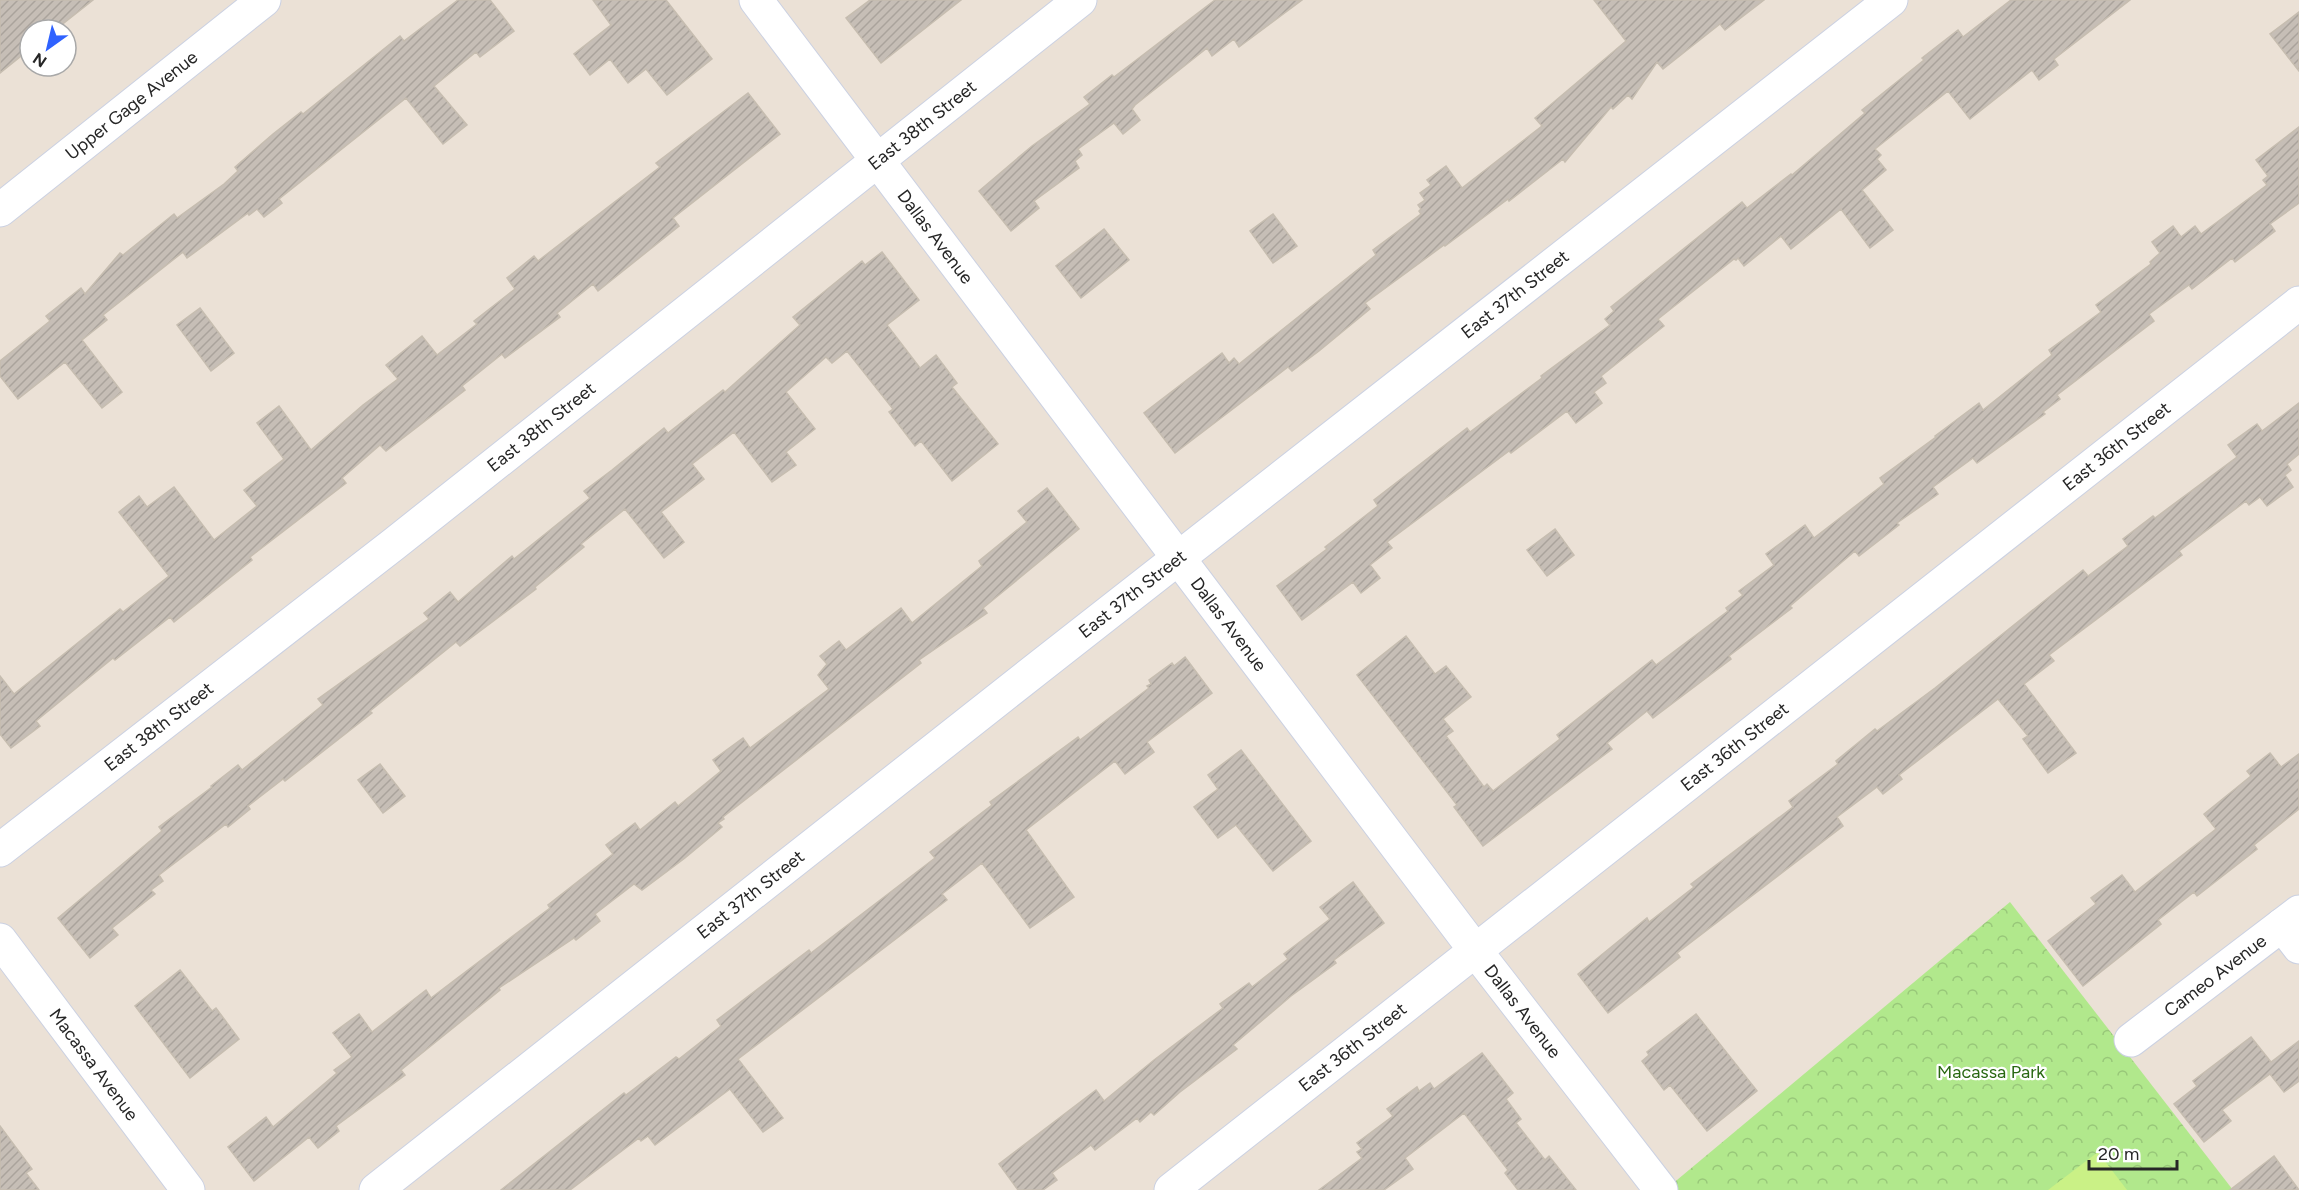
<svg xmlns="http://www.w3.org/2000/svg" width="2299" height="1190" viewBox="0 0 2299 1190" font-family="Figtree,sans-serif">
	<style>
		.park { fill: url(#park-crowns) }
		.pitch { fill: #caf186 }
		.building { fill: url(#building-hatch); stroke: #c6bdb0; stroke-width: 1.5 }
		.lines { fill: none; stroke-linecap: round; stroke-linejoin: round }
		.minor-casing { stroke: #cbd1e2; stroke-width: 35 }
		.secondary-casing { stroke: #cbd1e2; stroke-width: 35 }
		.minor { stroke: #fff; stroke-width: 33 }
		.secondary { stroke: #fff; stroke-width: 33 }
		.labels { text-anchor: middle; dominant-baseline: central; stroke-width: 4.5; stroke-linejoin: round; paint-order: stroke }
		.street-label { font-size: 18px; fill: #262626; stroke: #fff }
		.park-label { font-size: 18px; fill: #296812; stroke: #fff }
	</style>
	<defs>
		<pattern id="park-crowns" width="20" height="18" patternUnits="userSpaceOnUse" patternTransform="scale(1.5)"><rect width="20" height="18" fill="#b1e88c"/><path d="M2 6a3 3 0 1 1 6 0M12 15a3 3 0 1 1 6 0" fill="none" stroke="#98c779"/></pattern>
		<pattern id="building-hatch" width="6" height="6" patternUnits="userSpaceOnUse" patternTransform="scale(1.5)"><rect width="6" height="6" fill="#c6beb6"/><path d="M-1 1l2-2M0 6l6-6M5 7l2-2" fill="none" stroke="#aaa39c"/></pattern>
	</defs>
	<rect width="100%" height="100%" fill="#ebe1d6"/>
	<path class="park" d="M 2010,902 L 2233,1190 L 1665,1190 Z"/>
	<path class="pitch" d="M 2098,1152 L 2127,1190 L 2048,1190 Z"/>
	<path class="building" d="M 0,0 L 93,0 L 55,30 L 30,30 L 30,49 L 0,73 Z
		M 458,0 L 490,0 L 514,31 L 480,57 L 476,52 L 434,86 L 467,125 L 443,144 L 406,98 L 279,199 L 282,203 L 264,217 L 257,209 L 249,215 L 248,213 L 187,258 L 183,252 L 103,315 L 107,320 L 82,340 L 122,392 L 102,408 L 65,362 L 18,399 L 0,376 L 0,361 L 50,321 L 46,316 L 81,288 L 85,294 L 120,253 L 123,255 L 174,214 L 177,218 L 224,184 L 238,171 L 235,167 L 273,134 L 301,112 L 303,114 L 400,36 L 404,41 Z
		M 593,0 L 666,0 L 712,59 L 667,95 L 646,69 L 628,83 L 610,59 L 590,75 L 574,54 L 611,25 Z
		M 870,0 L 961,0 L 881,63 L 846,18 Z
		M 1215,0 L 1302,0 L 1239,47 L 1234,39 L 1212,56 L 1207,48 L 1135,105 L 1132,109 L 1140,120 L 1123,134 L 1114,123 L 1078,149 L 1082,155 L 1075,161 L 1079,168 L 1034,201 L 1039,208 L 1011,231 L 979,191 L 1032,146 L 1090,104 L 1084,97 L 1112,75 L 1114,77 Z
		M 1594,0 L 1764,0 L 1725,30 L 1720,24 L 1663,69 L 1657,62 L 1632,99 L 1628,95 L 1613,109 L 1611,107 L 1565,162 L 1563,159 L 1509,201 L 1508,199 L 1445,246 L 1444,245 L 1365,303 L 1370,309 L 1319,351 L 1292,371 L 1288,367 L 1175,453 L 1144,413 L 1222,353 L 1229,363 L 1234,358 L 1239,364 L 1376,255 L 1373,250 L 1421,214 L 1419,211 L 1421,209 L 1418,205 L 1425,200 L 1420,193 L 1431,185 L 1427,180 L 1446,166 L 1462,188 L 1542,126 L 1535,118 L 1626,41 Z
		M 2011,0 L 2130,0 L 2054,59 L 2058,65 L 2039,80 L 2032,70 L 1970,119 L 1948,91 L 1875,149 L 1881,155 L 1877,159 L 1886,170 L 1862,190 L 1893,230 L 1870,248 L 1841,209 L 1791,249 L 1781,236 L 1744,266 L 1738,258 L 1736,260 L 1734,259 L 1658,319 L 1664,326 L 1601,376 L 1606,383 L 1594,392 L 1602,403 L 1576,423 L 1567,411 L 1511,453 L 1509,451 L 1387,542 L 1392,548 L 1370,565 L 1380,578 L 1361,593 L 1353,582 L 1302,620 L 1277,586 L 1327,549 L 1325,547 L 1378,506 L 1374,500 L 1467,428 L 1470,432 L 1542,378 L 1541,376 L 1610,325 L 1605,319 L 1614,311 L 1611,307 L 1742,202 L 1747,208 L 1791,174 L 1792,175 L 1865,113 L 1862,110 L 1924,60 L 1922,58 L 1958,30 L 1963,37 Z
		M 2299,12 L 2299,71 L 2270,34 Z
		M 748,93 L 780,134 L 673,218 L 679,226 L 598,291 L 593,284 L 557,313 L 560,317 L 505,358 L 502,354 L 462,386 L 465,390 L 386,451 L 380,445 L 342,478 L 346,483 L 250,557 L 252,560 L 174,622 L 170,617 L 115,660 L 113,658 L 36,721 L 40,726 L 11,748 L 0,734 L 0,676 L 14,694 L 120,609 L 123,612 L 169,576 L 119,512 L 139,496 L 147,507 L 174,487 L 214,540 L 257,506 L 244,490 L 284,459 L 257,423 L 279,406 L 311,450 L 363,405 L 398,379 L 386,365 L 422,336 L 437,355 L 477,324 L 474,321 L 515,289 L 507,278 L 534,256 L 538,261 L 660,167 L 656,163 Z
		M 2299,127 L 2299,203 L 2270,224 L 2275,231 L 2235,262 L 2232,258 L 2192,289 L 2189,285 L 2149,314 L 2154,321 L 2057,395 L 2060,399 L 2043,412 L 2045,414 L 1977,463 L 1973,458 L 1933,487 L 1938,494 L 1897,523 L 1899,525 L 1859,556 L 1855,551 L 1790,606 L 1792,608 L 1729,656 L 1731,659 L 1653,718 L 1647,711 L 1607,743 L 1612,749 L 1483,846 L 1454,807 L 1457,805 L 1357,675 L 1406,636 L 1435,674 L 1446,666 L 1471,697 L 1443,719 L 1453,731 L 1446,736 L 1484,787 L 1487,784 L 1493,791 L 1560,739 L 1557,735 L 1652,660 L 1656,665 L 1728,611 L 1726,608 L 1743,595 L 1739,591 L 1774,565 L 1766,554 L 1805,525 L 1814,538 L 1884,484 L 1880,478 L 1936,437 L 1935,436 L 1979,403 L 1983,410 L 2052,355 L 2049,350 L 2101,312 L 2096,305 L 2151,264 L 2150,262 L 2160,253 L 2152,242 L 2173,226 L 2181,237 L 2195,226 L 2201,234 L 2267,185 L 2263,180 L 2268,176 L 2256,160 Z
		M 1273,214 L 1297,246 L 1273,263 L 1250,231 Z
		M 1104,229 L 1129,260 L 1081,298 L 1056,266 Z
		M 882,252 L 919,300 L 887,325 L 920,368 L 936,355 L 957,383 L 952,387 L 998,444 L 952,481 L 921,441 L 915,446 L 889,412 L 893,409 L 847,351 L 832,363 L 826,357 L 786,392 L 815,429 L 786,452 L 796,465 L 772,482 L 734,432 L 692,464 L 704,479 L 661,512 L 684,542 L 664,558 L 625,509 L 581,544 L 584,547 L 535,587 L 536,589 L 460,646 L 456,642 L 370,711 L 372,713 L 285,781 L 283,779 L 248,806 L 250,809 L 228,827 L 226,824 L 159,875 L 163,881 L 151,890 L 155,894 L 112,928 L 118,935 L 90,958 L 58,918 L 162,831 L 159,827 L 212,787 L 211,786 L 238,765 L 242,770 L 323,705 L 318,699 L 429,619 L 424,613 L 450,592 L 458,602 L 512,556 L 514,559 L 590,498 L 584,491 L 612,470 L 664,428 L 668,433 L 723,390 L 725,392 L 800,325 L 793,317 L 862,261 L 865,265 Z
		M 200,308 L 234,353 L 211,371 L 177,325 Z
		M 2299,403 L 2299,454 L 2287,464 L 2291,470 L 2285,475 L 2293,487 L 2267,506 L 2260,497 L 2249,505 L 2246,501 L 2179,551 L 2182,555 L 2049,655 L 2054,661 L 2024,684 L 2076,753 L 2048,773 L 2023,739 L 2028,736 L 1998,699 L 1899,775 L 1902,779 L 1883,794 L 1877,787 L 1837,817 L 1843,826 L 1677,953 L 1680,957 L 1608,1013 L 1578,974 L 1647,918 L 1649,922 L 1694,887 L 1691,884 L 1793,807 L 1789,801 L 1838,764 L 1836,761 L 1875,729 L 1877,731 L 1935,688 L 2083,570 L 2088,576 L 2128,546 L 2123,539 L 2153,516 L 2155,518 L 2237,457 L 2228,445 L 2257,424 L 2262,431 Z
		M 1047,488 L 1079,529 L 983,608 L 987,613 L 919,660 L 921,663 L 723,817 L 724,819 L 718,823 L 722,827 L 685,858 L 642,890 L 634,884 L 595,914 L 600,921 L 576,940 L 574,938 L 499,988 L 500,990 L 401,1070 L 405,1075 L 336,1126 L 339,1131 L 318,1148 L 309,1137 L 254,1181 L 228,1147 L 266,1117 L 273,1127 L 337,1073 L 334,1070 L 352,1057 L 333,1033 L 359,1014 L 372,1032 L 426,990 L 431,998 L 550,908 L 548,905 L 613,854 L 606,845 L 635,823 L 640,830 L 675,802 L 678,806 L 721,771 L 713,760 L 743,738 L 750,748 L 829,689 L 818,675 L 827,664 L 820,656 L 839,641 L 846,650 L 901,608 L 912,623 L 982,566 L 979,561 L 1027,522 L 1018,511 Z
		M 1555,529 L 1574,555 L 1547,576 L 1527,550 Z
		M 1185,657 L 1212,693 L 1147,742 L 1154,752 L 1125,774 L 1115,761 L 1026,830 L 1074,897 L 1030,928 L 982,863 L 942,894 L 947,900 L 738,1059 L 783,1118 L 763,1132 L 730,1089 L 655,1145 L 648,1136 L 641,1141 L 639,1138 L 570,1190 L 501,1190 L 624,1093 L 626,1095 L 676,1057 L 679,1059 L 721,1026 L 717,1020 L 809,950 L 811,953 L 935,858 L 930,852 L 992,805 L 990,802 L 1078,737 L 1080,740 L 1149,688 L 1147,686 L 1151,684 L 1149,680 L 1172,663 L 1174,666 Z
		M 1241,750 L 1311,841 L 1273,871 L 1236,825 L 1218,838 L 1194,807 L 1218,789 L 1208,775 Z
		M 2270,753 L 2281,767 L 2299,754 L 2299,809 L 2254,845 L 2257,849 L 2197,896 L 2194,892 L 2158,920 L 2161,924 L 2083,986 L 2048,941 L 2096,904 L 2091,898 L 2122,875 L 2135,892 L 2216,829 L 2204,814 L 2251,776 L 2247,771 Z
		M 380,764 L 405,796 L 383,813 L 358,780 Z
		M 1353,882 L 1384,923 L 1334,960 L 1336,963 L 1291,996 L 1233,1045 L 1237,1049 L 1180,1092 L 1154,1115 L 1151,1112 L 1140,1122 L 1137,1118 L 1095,1150 L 1091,1145 L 1052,1173 L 1057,1180 L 1043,1190 L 1018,1190 L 999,1164 L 1096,1090 L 1104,1101 L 1154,1060 L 1223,1008 L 1220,1004 L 1249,983 L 1252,987 L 1288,959 L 1284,954 L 1330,919 L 1320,907 Z
		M 180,970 L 212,1011 L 216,1008 L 239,1039 L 190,1078 L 135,1006 Z
		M 1696,1014 L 1757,1091 L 1707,1131 L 1670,1085 L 1664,1090 L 1642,1061 L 1649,1055 L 1647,1052 Z
		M 2251,1037 L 2271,1062 L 2299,1041 L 2299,1081 L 2284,1092 L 2270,1074 L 2222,1110 L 2231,1121 L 2204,1142 L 2174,1104 L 2197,1086 L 2193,1081 Z
		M 1482,1053 L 1513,1093 L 1506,1099 L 1521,1119 L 1516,1123 L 1545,1160 L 1549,1156 L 1576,1190 L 1518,1190 L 1505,1173 L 1508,1170 L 1464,1113 L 1405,1158 L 1413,1169 L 1384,1190 L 1319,1190 L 1362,1158 L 1357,1152 L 1362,1149 L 1357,1143 L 1393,1116 L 1387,1109 L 1417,1087 L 1419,1091 L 1430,1083 L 1434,1089 Z
		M 0,1126 L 32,1169 L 26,1173 L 39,1190 L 0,1190 Z
		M 2274,1156 L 2299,1190 L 2230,1190 Z"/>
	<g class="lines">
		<g class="minor-casing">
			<g id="minor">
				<path id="s1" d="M 756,0 L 1475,950 L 1661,1190"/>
				<path id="s2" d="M 0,850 L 394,544 L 1080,0"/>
				<path d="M 2282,925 L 2299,947"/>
				<path id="s3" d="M 0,940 L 188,1190"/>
				<path id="s4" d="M 2131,1040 L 2299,912"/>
				<path id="s5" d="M 376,1190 L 1038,668 L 1891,0"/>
				<path id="s6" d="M 1171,1190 L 2299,303"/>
			</g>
		</g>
		<g class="secondary-casing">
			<g id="secondary">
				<path id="s7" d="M 0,210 L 264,0"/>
			</g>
		</g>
		<use href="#minor" class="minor"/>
		<use href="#secondary" class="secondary"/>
	</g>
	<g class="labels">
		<g class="street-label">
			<text stroke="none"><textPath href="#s7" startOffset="168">Upper Gage Avenue</textPath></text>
			<text stroke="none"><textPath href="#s2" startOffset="1173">East 38th Street</textPath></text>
			<text stroke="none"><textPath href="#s1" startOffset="297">Dallas Avenue</textPath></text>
			<text stroke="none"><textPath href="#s5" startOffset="1449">East 37th Street</textPath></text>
			<text stroke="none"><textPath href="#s2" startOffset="687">East 38th Street</textPath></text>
			<text stroke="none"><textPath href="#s6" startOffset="1203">East 36th Street</textPath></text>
			<text stroke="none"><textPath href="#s5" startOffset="963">East 37th Street</textPath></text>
			<text stroke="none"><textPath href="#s1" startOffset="783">Dallas Avenue</textPath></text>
			<text stroke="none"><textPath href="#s2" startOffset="201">East 38th Street</textPath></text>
			<text stroke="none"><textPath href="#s6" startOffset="717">East 36th Street</textPath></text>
			<text stroke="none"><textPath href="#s5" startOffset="477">East 37th Street</textPath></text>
			<text stroke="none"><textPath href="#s4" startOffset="106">Cameo Avenue</textPath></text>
			<text stroke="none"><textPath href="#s1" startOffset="1269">Dallas Avenue</textPath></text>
			<text stroke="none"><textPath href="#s6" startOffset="231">East 36th Street</textPath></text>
			<text stroke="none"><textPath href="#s3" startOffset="156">Macassa Avenue</textPath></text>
		</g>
		<g class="park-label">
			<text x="1991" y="1072">Macassa Park</text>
		</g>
	</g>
	<g transform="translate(48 48) rotate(214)"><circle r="28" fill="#ffffff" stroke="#a8a8a8" stroke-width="1.5"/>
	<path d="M0-4.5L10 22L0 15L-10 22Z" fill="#2f62ff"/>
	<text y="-9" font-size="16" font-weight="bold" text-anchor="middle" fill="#262626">N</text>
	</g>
	<path d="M2089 1160v9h88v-9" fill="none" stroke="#262626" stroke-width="3"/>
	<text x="2098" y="1160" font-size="18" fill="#262626" stroke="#ffffff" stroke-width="4.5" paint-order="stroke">20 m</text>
</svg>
